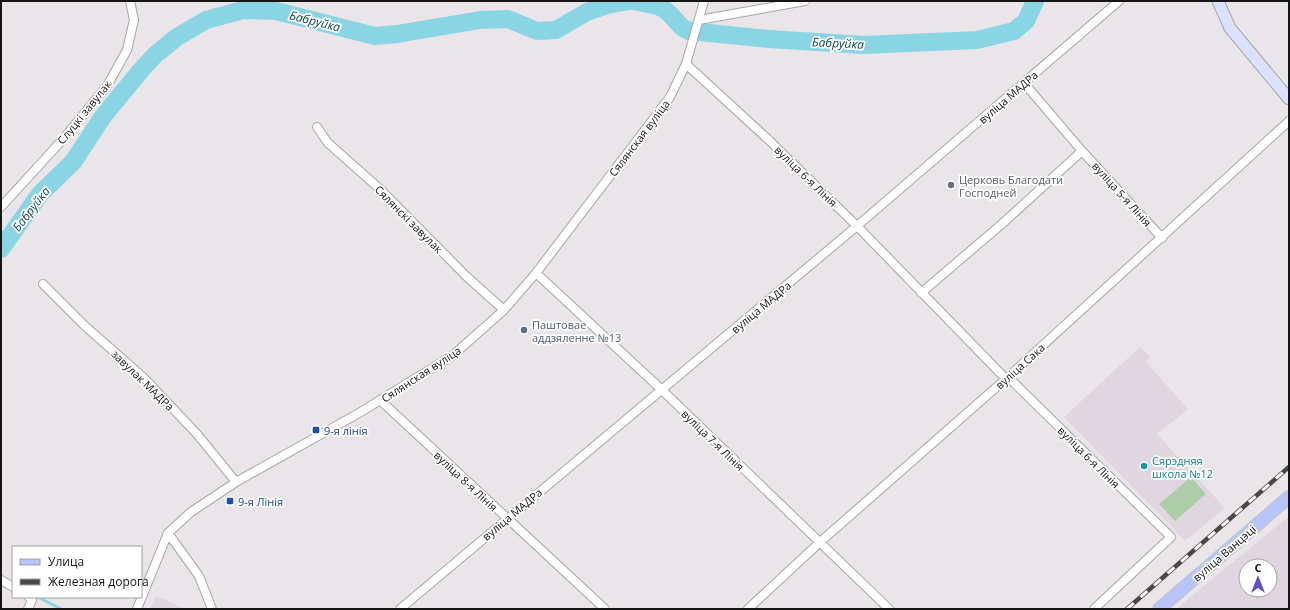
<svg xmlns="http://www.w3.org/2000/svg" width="1290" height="610" viewBox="0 0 1290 610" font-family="'Open Sans',sans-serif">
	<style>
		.built { fill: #e0d6df; fill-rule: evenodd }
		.green { fill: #adcda9 }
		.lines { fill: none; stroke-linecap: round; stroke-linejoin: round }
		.stream { stroke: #8ad5e4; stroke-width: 3 }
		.river { stroke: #8ad5e4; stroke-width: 18 }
		.minor-casing { stroke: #a8a5a8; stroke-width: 10 }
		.secondary-casing { stroke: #a8a5a8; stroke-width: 13 }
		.primary-casing { stroke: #c3c2c3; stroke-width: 14 }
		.minor { stroke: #fff; stroke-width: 8 }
		.secondary { stroke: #dbe2fe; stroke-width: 11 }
		.primary { stroke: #b8c5fd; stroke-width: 12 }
		.rail-casing { stroke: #494849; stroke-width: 4.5 }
		.rail { stroke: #fff; stroke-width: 3; stroke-dasharray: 9; stroke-linecap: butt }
		.worship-dot { fill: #6b7280; stroke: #fff; stroke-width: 1.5 }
		.service-dot { fill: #5c6f8a; stroke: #fff; stroke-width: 1.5 }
		.transit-dot { fill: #1a4fb4; stroke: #fff; stroke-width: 1.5 }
		.culture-dot { fill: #0f9aa8; stroke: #fff; stroke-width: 1.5 }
		.labels { text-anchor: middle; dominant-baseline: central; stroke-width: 3.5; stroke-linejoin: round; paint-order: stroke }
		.street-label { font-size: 11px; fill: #171617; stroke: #fff }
		.worship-label { font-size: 11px; fill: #5b616d; stroke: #fff; text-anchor: start }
		.service-label { font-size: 11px; fill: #4e5e75; stroke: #fff; text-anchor: start }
		.transit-label { font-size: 11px; fill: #164399; stroke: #fff; text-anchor: start }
		.culture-label { font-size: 11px; fill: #0d838f; stroke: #fff; text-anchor: start }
		.water-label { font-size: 12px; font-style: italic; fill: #084d58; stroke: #fff }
	</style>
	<rect width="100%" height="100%" fill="#e9e5e9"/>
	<path class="built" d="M 1140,347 L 1150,357 L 1146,362 L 1188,409 L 1157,434 L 1225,508 L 1185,541 L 1064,417 Z
		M 1289,516 L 1289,609 L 1176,609 ZM 1246,566 L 1270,566 L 1270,590 L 1246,590 Z
		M 156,596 L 185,609 L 150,609 Z"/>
	<path class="green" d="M 1191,477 L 1206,494 L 1175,521 L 1159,504 Z"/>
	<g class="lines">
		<path class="stream" d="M 38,597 L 61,609"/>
		<path class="river" d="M 633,1 C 642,3 654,4 662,8 C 673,13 678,28 689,31 L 769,39 L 864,45 L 977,40 L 1014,31 L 1026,21 L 1035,1
			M 1,249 L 40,194 L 73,162 L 104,115 L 142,69 L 155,55 L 177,37 L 206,20 L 243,10 L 276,11 L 375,36 L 397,34 L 480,20 L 508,19 L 537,31 L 556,30 L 587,12 L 607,5 L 630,1"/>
		<g class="minor-casing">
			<path id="minor" d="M 699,20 L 805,1
				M 686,64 L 772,143 L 857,226 L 1006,379
				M 1024,83 L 1082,151 L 1162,238
				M 317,127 L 328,143 L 381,190 L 466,276 L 504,310
				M 1,207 L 64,138 L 107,86 L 127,50 L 134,20 L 130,1
				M 536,273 L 662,390 L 889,609
				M 43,284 L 85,326 L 144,378 L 197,434 L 236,482
				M 921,293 L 1003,223 L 1082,151
				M 1008,377 L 1171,537 L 1094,609
				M 380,400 L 605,609
				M 168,533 L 199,576 L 212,609
				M 1,580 L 13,587
				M 28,609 L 32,600 L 29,597
				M 137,609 L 168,533 L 191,512 L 236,482 L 359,413 L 452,356 L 504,310 L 536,273 L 670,97 L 686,64 L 704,1
				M 400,609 L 857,226 L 1119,1
				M 748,609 L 819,543 L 1008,377 L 1289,121"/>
		</g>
		<g class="secondary-casing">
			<path id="secondary" d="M 1218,1 L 1230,28 L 1289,99"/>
		</g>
		<g class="primary-casing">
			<path id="primary" d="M 1159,609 L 1289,497"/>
		</g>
		<use href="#minor" class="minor"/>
		<use href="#secondary" class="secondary"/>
		<use href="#primary" class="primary"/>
		<g class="rail-casing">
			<path id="rail" d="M 1127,609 L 1289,467"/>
		</g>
		<use href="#rail" class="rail"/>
	</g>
	<circle class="worship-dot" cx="951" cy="185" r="4"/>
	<circle class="service-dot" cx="524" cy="330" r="4"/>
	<g class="transit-dot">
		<rect x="312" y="426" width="8" height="8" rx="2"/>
		<rect x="226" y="497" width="8" height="8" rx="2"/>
	</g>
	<circle class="culture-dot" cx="1144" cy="466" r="4"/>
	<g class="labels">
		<g class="street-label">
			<text transform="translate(1008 97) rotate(-41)">вуліца МАДРа</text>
			<text transform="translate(84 112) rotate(-51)">Слуцкі завулак</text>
			<text transform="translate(639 138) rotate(-53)">Сялянская вуліца</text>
			<text transform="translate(806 176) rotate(44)">вуліца 6-я Лінія</text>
			<text transform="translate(1122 194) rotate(48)">вуліца 5-я Лінія</text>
			<text transform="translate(409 219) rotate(45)">Сялянскі завулак</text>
			<text transform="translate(761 307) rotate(-40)">вуліца МАДРа</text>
			<text transform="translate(1020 366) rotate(-42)">вуліца Сака</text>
			<text transform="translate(421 374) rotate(-33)">Сялянская вуліца</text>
			<text transform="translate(143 380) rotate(44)">завулак МАДРа</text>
			<text transform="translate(713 440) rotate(44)">вуліца 7-я Лінія</text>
			<text transform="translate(1089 457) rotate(45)">вуліца 6-я Лінія</text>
			<text transform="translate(466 481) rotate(43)">вуліца 8-я Лінія</text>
			<text transform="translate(512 514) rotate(-40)">вуліца МАДРа</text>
			<text transform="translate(1224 553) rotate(-41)">вуліца Ванцэці</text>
		</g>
		<g class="worship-label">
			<text x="959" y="179">Церковь Благодати<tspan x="959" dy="13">Господней</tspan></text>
		</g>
		<g class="service-label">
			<text x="532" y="324">Паштовае<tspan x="532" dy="13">аддзяленне №13</tspan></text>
		</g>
		<g class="transit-label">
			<text x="324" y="430">9-я лінія</text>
			<text x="238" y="501">9-я Лінія</text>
		</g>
		<g class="culture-label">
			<text x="1152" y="460">Сярэдняя<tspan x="1152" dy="13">школа №12</tspan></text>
		</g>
		<g class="water-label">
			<text transform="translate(315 21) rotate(14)">Бабруйка</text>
			<text transform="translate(838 43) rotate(3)">Бабруйка</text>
			<text transform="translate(31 209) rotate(-52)">Бабруйка</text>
		</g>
	</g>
	<rect width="1290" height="610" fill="none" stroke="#171617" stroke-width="4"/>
	<rect x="12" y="546" width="130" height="52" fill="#ffffff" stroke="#a2a2a2"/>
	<rect x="20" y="559" width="20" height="6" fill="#b8c5fd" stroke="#a2a2a2"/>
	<text x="48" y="566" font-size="12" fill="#171617">Улица</text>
	<rect x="20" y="579" width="20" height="6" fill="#494849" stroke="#a2a2a2"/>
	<text x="48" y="586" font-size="12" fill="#171617">Железная дорога</text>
	<g transform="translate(1258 578)"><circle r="19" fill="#ffffff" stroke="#a2a2a2"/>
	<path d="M0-3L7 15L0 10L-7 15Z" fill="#6350c9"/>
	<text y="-6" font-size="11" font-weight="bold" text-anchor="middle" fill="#171617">С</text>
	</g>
</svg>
